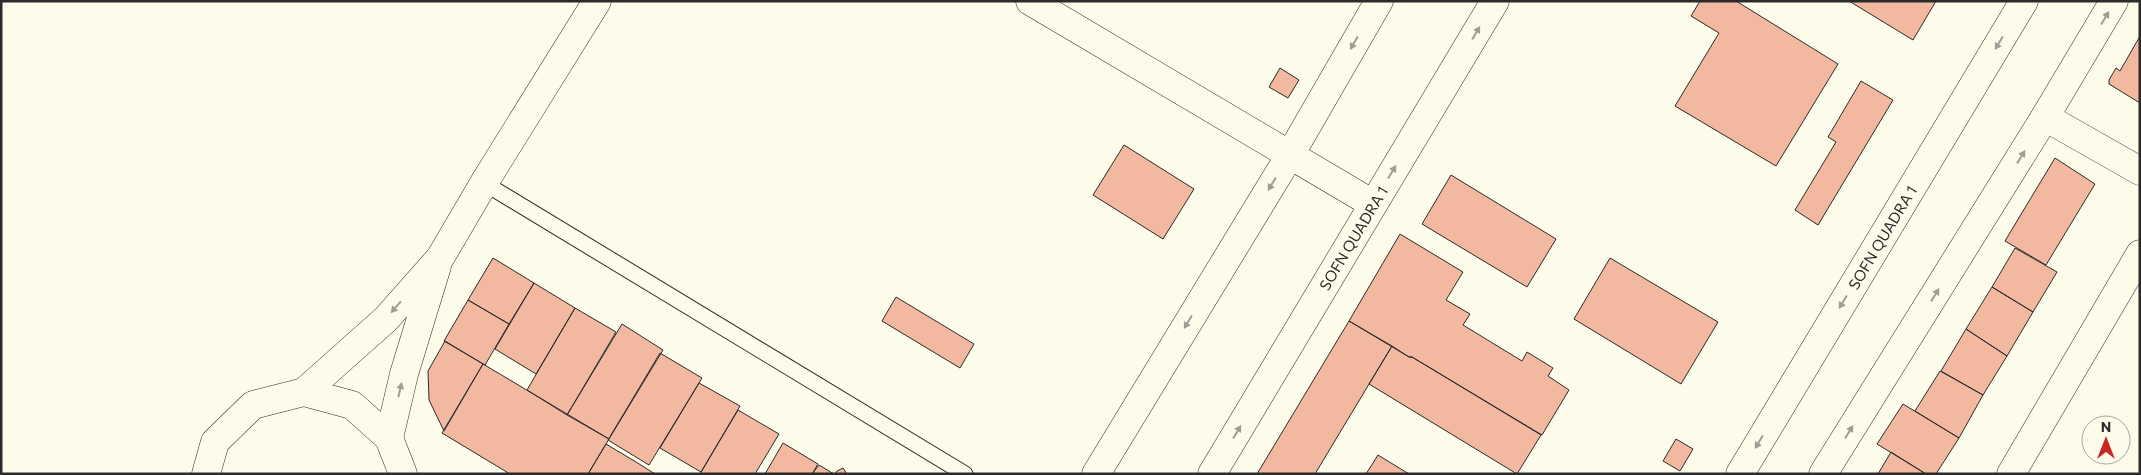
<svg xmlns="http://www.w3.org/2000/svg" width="2141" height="475" viewBox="0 0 2141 475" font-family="Commissioner,sans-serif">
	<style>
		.building { fill: #f2b8a0; stroke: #2b2b2b }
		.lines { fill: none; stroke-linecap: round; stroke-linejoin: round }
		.service-casing { stroke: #2b2b2b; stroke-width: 17 }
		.minor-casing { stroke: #2b2b2b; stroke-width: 29 }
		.tertiary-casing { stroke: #2b2b2b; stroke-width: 29 }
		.service { stroke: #fdfbea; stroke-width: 15 }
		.minor { stroke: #fdfbea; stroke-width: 28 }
		.tertiary { stroke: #fdfbea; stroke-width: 28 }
		.oneway { fill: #9e9d94 }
		.labels { text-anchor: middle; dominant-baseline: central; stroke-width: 4; stroke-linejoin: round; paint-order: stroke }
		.street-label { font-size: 15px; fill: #2b2b2b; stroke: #fdfbea }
	</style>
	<rect width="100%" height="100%" fill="#fdfbea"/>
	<path class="building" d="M 1700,1 L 1736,1 L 1838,64 L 1776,166 L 1675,106 L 1719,33 L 1691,16 Z
		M 1849,1 L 1936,1 L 1913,40 Z
		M 2140,36 L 2140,103 L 2109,84 L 2109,80 L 2116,68 L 2120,71 Z
		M 1280,68 L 1299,80 L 1288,98 L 1269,87 Z
		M 1861,81 L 1893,100 L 1818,225 L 1795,210 L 1836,142 L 1828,137 Z
		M 1124,145 L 1194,189 L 1163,239 L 1093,195 Z
		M 2055,158 L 2095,184 L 2046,265 L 2005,241 Z
		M 1451,175 L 1556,239 L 1527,287 L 1422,224 Z
		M 1400,234 L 1463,272 L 1446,300 L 1470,314 L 1463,325 L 1522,361 L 1527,352 L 1553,368 L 1548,376 L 1569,390 L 1542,435 L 1412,357 L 1409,357 L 1349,321 Z
		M 2015,248 L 2057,272 L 2033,312 L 1992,287 Z
		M 493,258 L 534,283 L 509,324 L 468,300 Z
		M 1610,258 L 1718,322 L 1681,384 L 1574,319 Z
		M 534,283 L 575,308 L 536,374 L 495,349 Z
		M 1992,287 L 2033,312 L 2007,356 L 1966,329 Z
		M 896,297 L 974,344 L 960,368 L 882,321 Z
		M 468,300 L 509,324 L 485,365 L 444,341 Z
		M 575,308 L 616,332 L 567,415 L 527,390 Z
		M 1349,321 L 1392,346 L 1348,419 L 1315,474 L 1257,474 Z
		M 622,324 L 663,350 L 609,439 L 567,415 Z
		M 1966,329 L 2007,356 L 1983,395 L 1941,371 Z
		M 445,341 L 483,364 L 444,431 L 429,400 L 428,371 Z
		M 1392,346 L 1409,357 L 1412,357 L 1541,435 L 1517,474 L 1369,384 Z
		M 660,353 L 702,378 L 649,465 L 608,440 Z
		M 483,364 L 609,439 L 588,474 L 510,474 L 442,433 Z
		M 1940,371 L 1983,395 L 1959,438 L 1915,411 Z
		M 699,383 L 740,406 L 701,472 L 660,448 Z
		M 1903,404 L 1959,438 L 1936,474 L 1926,474 L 1877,444 Z
		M 738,410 L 779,434 L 755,474 L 700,474 Z
		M 1676,439 L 1693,449 L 1680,471 L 1663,461 Z
		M 783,443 L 818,464 L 812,474 L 765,474 Z
		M 606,444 L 636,462 L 655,474 L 588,474 Z
		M 1891,452 L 1926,474 L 1878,474 Z
		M 1378,455 L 1409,474 L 1366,474 Z
		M 819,465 L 834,474 L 812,474 Z
		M 843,468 L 847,474 L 835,474 L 837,471 Z"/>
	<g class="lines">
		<g class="service-casing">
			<path id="service" d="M 484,183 L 965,474"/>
		</g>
		<g class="minor-casing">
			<g id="minor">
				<path d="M 1030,1 L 1373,204"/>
				<path d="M 2045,117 L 2140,171"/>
				<path d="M 304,392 L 386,319 L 440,258 L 484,183 L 597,1"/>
				<path d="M 389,438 L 404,374 L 437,266"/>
				<path d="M 206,474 L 215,442 L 253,405 L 304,392 L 352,405 L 389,438 L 403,474"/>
				<path id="s1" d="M 1740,474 L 2024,1"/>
				<path d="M 1823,474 L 2045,117 L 2114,1"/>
				<path d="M 2011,474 L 2140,254"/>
			</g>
		</g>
		<g class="tertiary-casing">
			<g id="tertiary">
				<path d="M 1096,474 L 1290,155 L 1379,1"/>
				<path id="s2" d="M 1212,474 L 1495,1"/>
			</g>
		</g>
		<use href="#service" class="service"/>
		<use href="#minor" class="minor"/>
		<use href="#tertiary" class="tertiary"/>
	</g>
	<defs><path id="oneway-solid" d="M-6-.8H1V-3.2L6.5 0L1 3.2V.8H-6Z" transform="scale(1.25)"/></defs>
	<g class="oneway">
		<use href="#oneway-solid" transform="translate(2105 18) rotate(-59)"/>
		<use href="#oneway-solid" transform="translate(1476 33) rotate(-59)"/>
		<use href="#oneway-solid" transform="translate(1354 43) rotate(120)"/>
		<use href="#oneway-solid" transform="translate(1999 43) rotate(121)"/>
		<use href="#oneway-solid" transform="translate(2021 157) rotate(-58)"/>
		<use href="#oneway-solid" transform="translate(1392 172) rotate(-59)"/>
		<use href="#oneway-solid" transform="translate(1272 184) rotate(121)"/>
		<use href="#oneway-solid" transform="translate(1935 295) rotate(-58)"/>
		<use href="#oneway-solid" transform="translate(1843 302) rotate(121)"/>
		<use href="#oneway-solid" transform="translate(396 307) rotate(131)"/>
		<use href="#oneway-solid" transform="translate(1188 322) rotate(121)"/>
		<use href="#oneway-solid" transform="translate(400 390) rotate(-77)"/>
		<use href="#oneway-solid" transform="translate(1237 432) rotate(-59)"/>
		<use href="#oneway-solid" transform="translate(1849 432) rotate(-58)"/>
		<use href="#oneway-solid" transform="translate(1759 442) rotate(121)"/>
	</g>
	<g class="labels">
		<g class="street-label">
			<text stroke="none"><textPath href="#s2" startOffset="275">SOFN QUADRA 1</textPath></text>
			<text stroke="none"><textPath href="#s1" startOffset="276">SOFN QUADRA 1</textPath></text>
		</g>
	</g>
	<rect width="2141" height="475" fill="none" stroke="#2b2b2b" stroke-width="5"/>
	<g transform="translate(2106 440)"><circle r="24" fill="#fdfbea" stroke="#a9a89e"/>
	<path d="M0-4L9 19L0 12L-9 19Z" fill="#c62828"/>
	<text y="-8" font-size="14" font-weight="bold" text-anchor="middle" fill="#2b2b2b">N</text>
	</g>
</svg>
